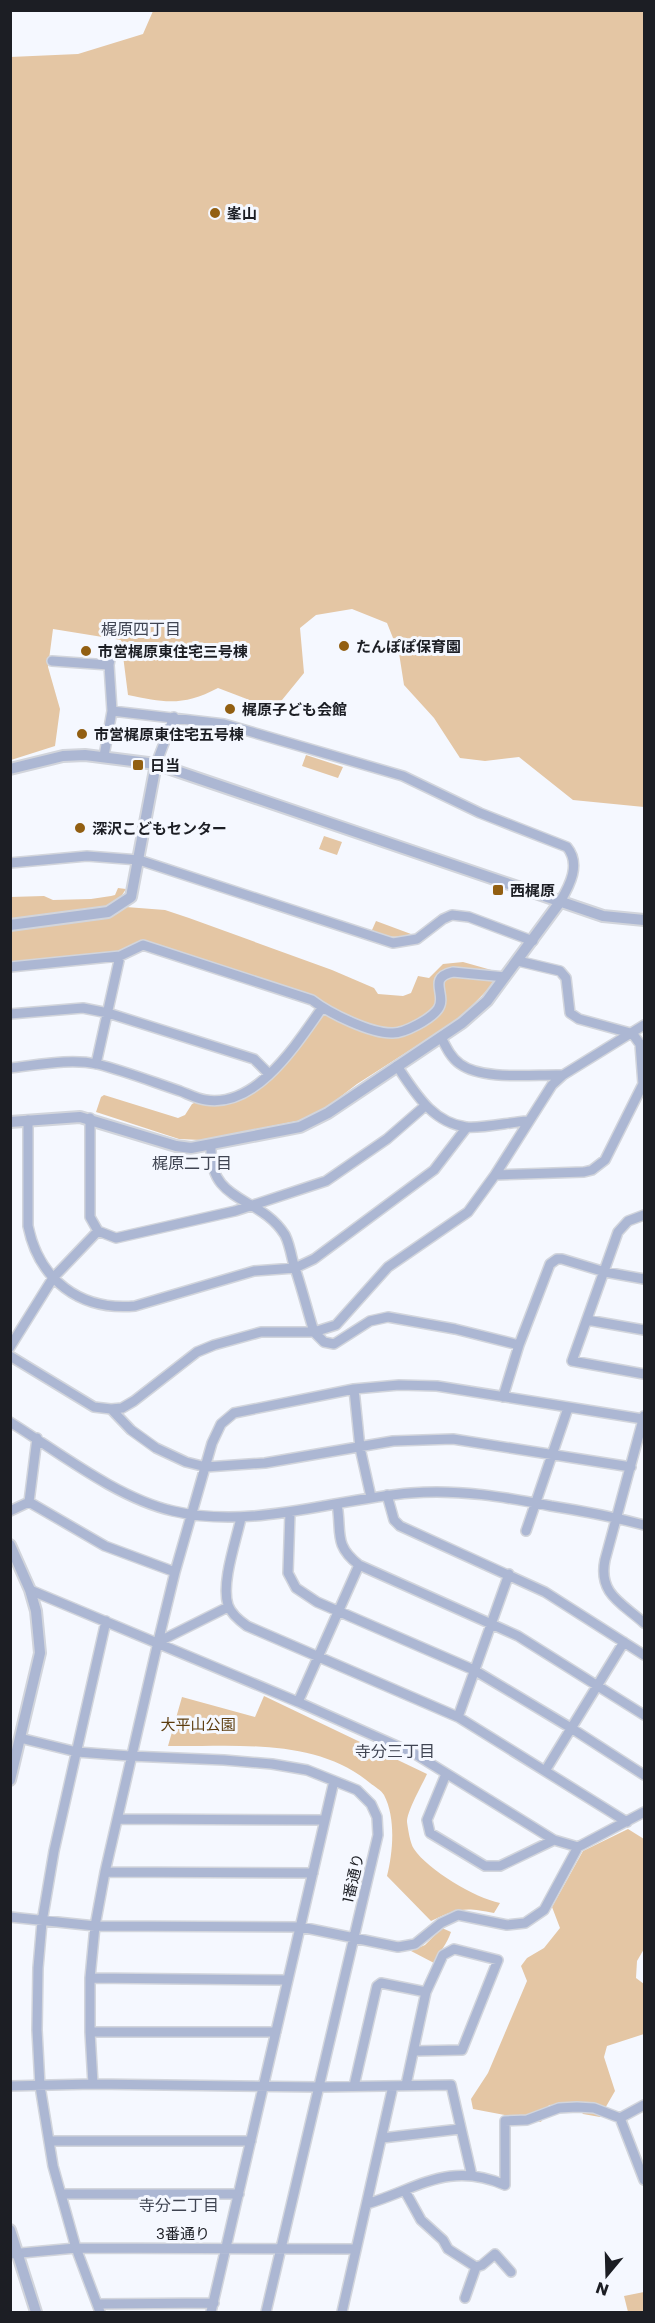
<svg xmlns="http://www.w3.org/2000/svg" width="655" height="2323" viewBox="0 0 655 2323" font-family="Poppins,'Noto Sans JP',sans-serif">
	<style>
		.green { fill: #e4c6a4 }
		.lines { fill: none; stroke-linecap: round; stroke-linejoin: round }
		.minor-casing { stroke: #d2d5dc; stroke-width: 12 }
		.tertiary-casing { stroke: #d2d5dc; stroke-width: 14 }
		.minor { stroke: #acb7d3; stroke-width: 9 }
		.tertiary { stroke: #acb7d3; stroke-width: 10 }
		.poi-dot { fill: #925f12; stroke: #f5f8ff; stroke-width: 2 }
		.labels { text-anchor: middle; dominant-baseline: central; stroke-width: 6; stroke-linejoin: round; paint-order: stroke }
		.poi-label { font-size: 15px; font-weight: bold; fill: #1c1e24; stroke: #f5f8ff; text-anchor: start }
		.park-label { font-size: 15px; fill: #5c3c0e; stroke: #f5f8ff }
		.street-label { font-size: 15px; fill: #1c1e24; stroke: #f5f8ff }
		.neighbourhood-label { font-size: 16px; fill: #404553; stroke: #f5f8ff }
	</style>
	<rect width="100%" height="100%" fill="#f5f8ff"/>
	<path class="green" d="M 153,11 L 644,11 L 644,807 L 573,800 L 519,757 L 485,761 L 460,758 L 434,718 L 404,685 L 399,653 L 387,623 L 352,609 L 316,615 L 300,628 L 304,673 L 282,700 L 270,708 L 218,688 C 184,706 165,703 128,695 L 121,640 L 53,629 L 48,667 L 60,709 L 55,746 L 11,760 L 10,57 L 78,54 L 143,34 Z
		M 306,755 L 343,767 L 338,778 L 302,766 Z
		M 324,836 L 342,842 L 337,855 L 319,849 Z
		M 118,888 L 126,889 L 120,898 L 109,906 L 11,919 L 10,897 L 44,896 L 53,900 L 91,899 L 111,896 L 115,895 Z
		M 126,907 L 165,910 L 189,918 L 332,970 L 374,988 L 378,994 L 403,996 L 411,993 L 418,976 L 429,978 L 443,964 L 463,962 L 495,971 L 493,973 L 456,969 L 435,981 L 436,1005 C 424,1021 402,1028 382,1029 L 272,984 L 146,943 L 114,954 L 11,963 L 10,929 L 117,914 Z
		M 376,921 L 411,934 C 396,939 386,937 372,930 Z
		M 456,976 L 493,978 L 495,982 L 460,1018 L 357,1084 L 323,1110 L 302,1120 L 201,1140 L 179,1139 L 96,1112 L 101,1097 L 104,1095 L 178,1118 L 185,1115 L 192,1104 L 198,1101 L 216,1104 L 267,1082 L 299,1048 L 322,1016 L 329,1014 L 386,1037 L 430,1021 L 443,982 L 449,977 Z
		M 264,1696 L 427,1774 C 422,1785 407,1811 407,1822 C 408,1829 410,1843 414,1849 C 428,1870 475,1898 500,1903 L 494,1913 C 465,1907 458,1908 431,1921 L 387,1876 C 393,1852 396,1818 384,1795 C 381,1790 375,1787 370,1783 C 315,1737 234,1747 168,1746 L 182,1697 L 255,1717 Z
		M 628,1829 L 644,1839 L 644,1949 L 637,1961 L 636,1978 L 644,1984 L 644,2034 L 607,2046 L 604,2057 L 615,2091 L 600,2117 L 583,2114 L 576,2104 L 549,2105 L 541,2122 L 473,2109 L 471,2099 L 488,2073 L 527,1981 L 521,1966 L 527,1958 L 544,1948 L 560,1928 L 552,1907 L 583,1851 Z
		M 442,1928 L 451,1932 C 447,1944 440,1951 434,1963 L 411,1951 L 425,1945 Z
		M 644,2292 L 644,2312 L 628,2312 L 624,2296 Z"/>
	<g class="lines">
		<g class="minor-casing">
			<path id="minor" d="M 52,661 L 109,665
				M 112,711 L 224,724 L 403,776 L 480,813 L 567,847 C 581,864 570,885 560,902
				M 104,756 L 112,711 L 109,665 L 112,649
				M 156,764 L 174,717
				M 10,863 L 87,856 L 139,860 L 393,943 L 417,939 L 443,919 L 452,915 L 469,917 L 533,941
				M 518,961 L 560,971 L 566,978 L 570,1013 L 579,1019 L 634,1034
				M 10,967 L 120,956 L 143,945 L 312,1000 C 329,1013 371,1034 393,1033 C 405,1033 431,1019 438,1009 C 448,995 426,978 453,972 L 505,977
				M 10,1014 L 83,1008 L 108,1013 L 254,1059 L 269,1074
				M 441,1037 C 446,1047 451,1058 460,1064 C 483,1081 535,1074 563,1075
				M 96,1064 L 120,956
				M 397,1066 C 415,1092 431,1122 466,1127 C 480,1129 511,1122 527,1121
				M 10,1068 C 38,1065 70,1058 97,1064 C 125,1071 153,1082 180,1091 C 188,1094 197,1099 206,1100 C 257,1108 297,1043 322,1008
				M 90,1118 L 90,1217 L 98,1231 L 116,1238 L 235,1211 L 326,1181 L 387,1139 L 425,1106
				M 28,1120 L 28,1226 C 39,1280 80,1311 135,1306 L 254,1271 L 295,1268 L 314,1259 L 434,1170 L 467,1127
				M 211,1146 C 209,1205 259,1194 285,1235 C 289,1243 291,1253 293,1262 C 301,1285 307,1309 314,1332 L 324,1342 L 334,1344 L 370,1321 L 388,1317 L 455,1329 L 519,1345
				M 495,1175 L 584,1172 L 592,1170 L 605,1160 L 643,1084 L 640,1044 L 632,1033
				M 644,1215 L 628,1221 L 618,1232 L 572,1361 L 644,1374
				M 587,1320 L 644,1330
				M 10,1347 L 53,1278 L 98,1231
				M 10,1356 L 94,1407 L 111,1409 L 122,1408 L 134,1401 L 197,1352 L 214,1345 L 261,1332 L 314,1332 L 336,1325 L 388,1267 L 468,1212 L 495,1175 L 552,1085 L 563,1075 L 644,1025
				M 354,1389 L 360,1448 L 371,1497
				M 503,1397 L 519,1345 L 550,1264 L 557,1259 L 562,1259 L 605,1272 L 644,1279
				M 111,1409 L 131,1430 L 156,1448 L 186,1462 L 206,1467 L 265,1463 L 393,1441 L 453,1439 L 631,1467
				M 644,1416 L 605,1560 C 598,1594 622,1603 644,1623
				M 10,1422 C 60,1453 117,1498 173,1511 C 253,1530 332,1499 411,1493 C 459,1489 505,1497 551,1506 C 583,1511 614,1517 644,1525
				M 387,1495 L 394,1520 L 400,1526 L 545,1592 L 644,1655
				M 29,1502 L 105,1546 L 175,1572
				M 337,1504 C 342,1532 333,1545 359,1565 L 518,1636 L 644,1715
				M 10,1511 L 29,1502 L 37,1438
				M 290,1512 L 288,1573 L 296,1588 L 317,1602 L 474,1670 L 571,1728 L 644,1775
				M 241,1518 C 236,1541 221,1583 228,1605 C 231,1614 240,1621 247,1626 L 458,1717 L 627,1822
				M 526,1531 L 568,1408
				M 30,1590 L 298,1702 L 415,1754 L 554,1840 L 578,1847 L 644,1812
				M 158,1642 L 228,1607
				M 298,1702 L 359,1565
				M 458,1717 L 509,1574
				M 20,1738 L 77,1752 L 130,1756 L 224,1760 L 272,1764 L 307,1770 L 357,1790 L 371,1804 L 377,1817 L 378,1835 L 266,2312
				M 545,1771 L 624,1642
				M 446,1774 L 427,1820 L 430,1833 L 485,1866 L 500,1866 L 554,1840
				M 118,1819 L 325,1820
				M 105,1872 L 313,1873
				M 10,1917 L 95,1926 L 301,1927 L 398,1947 L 415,1944 L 441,1923 L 458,1915 L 507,1925 L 525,1923 L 544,1910 L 578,1847
				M 90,1978 L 288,1980
				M 90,2032 L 276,2032
				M 93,2084 L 90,2032 L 90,1978 L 95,1926 L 105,1872 L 158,1642 L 175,1572 L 212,1443 L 221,1424 L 234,1413 L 354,1389 L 399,1385 L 437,1386 L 643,1419
				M 406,2085 L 426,1992 L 443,1955 L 454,1949 L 498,1960 L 462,2050 L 414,2051
				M 10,2086 L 93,2084 L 319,2087 L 451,2085 L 472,2176
				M 354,2086 L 377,1986 L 381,1983 L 426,1992
				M 620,2118 L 644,2105
				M 382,2138 L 460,2129
				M 49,2141 L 251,2141
				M 405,2191 L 421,2220 L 443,2240 L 448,2249 L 476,2267
				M 61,2194 L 239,2194
				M 367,2204 C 419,2188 449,2161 505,2185 L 505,2121 L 527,2120 L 559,2108 L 577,2107 L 594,2108 L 620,2118 L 644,2180
				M 10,2254 L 76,2248 L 356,2249
				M 465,2298 L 476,2267 L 482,2265 L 495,2254 L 511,2272
				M 97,2304 L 214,2303
				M 100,2312 L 76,2248 L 53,2166 L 40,2086 L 37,2030 L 38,1968 L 42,1922 L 54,1851 L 106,1621
				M 211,2312 L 334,1781
				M 342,2312 L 393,2086"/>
		</g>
		<g class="tertiary-casing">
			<path id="tertiary" d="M 10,769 L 63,756 L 85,755 L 156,764 L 603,916 L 644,920
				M 10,925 L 108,912 L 131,897 L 156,764
				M 10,1122 L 80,1117 L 176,1146 L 191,1148 L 300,1127 L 328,1113 L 462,1023 L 487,1001 L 560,902
				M 10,1545 L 30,1590 L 36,1611 L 40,1653 L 10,1780
				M 10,2230 L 36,2312"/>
		</g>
		<use href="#minor" class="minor"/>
		<use href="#tertiary" class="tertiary"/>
	</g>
	<g class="poi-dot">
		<circle cx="215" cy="213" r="6"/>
		<circle cx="344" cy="646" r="6"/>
		<circle cx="86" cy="651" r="6"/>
		<circle cx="230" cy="709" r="6"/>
		<circle cx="82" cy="734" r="6"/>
		<rect x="132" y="759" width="12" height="12" rx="3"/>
		<circle cx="80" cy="828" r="6"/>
		<rect x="492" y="884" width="12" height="12" rx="3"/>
	</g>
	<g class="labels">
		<g class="poi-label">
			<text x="227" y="213">峯山</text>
			<text x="356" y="646">たんぽぽ保育園</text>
			<text x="98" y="651">市営梶原東住宅三号棟</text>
			<text x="242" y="709">梶原子ども会館</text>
			<text x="94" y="734">市営梶原東住宅五号棟</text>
			<text x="150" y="765">日当</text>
			<text x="92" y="828">深沢こどもセンター</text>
			<text x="510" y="890">西梶原</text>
		</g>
		<g class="park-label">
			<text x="198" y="1724">大平山公園</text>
		</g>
		<g class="street-label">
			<text transform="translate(353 1878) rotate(-77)">1番通り</text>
			<text x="183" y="2233">3番通り</text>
		</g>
		<g class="neighbourhood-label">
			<text x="141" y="629">梶原四丁目</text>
			<text x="192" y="1163">梶原二丁目</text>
			<text x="395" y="1751">寺分三丁目</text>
			<text x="179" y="2205">寺分二丁目</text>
		</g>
	</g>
	<rect width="655" height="2323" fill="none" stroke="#1c1e24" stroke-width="24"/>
	<g transform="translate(607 2275) rotate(199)" stroke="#f5f8ff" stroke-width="4.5" paint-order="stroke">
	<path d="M0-4.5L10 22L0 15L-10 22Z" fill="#1c1e24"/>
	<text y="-9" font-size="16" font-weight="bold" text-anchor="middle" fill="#1c1e24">N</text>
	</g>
</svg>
